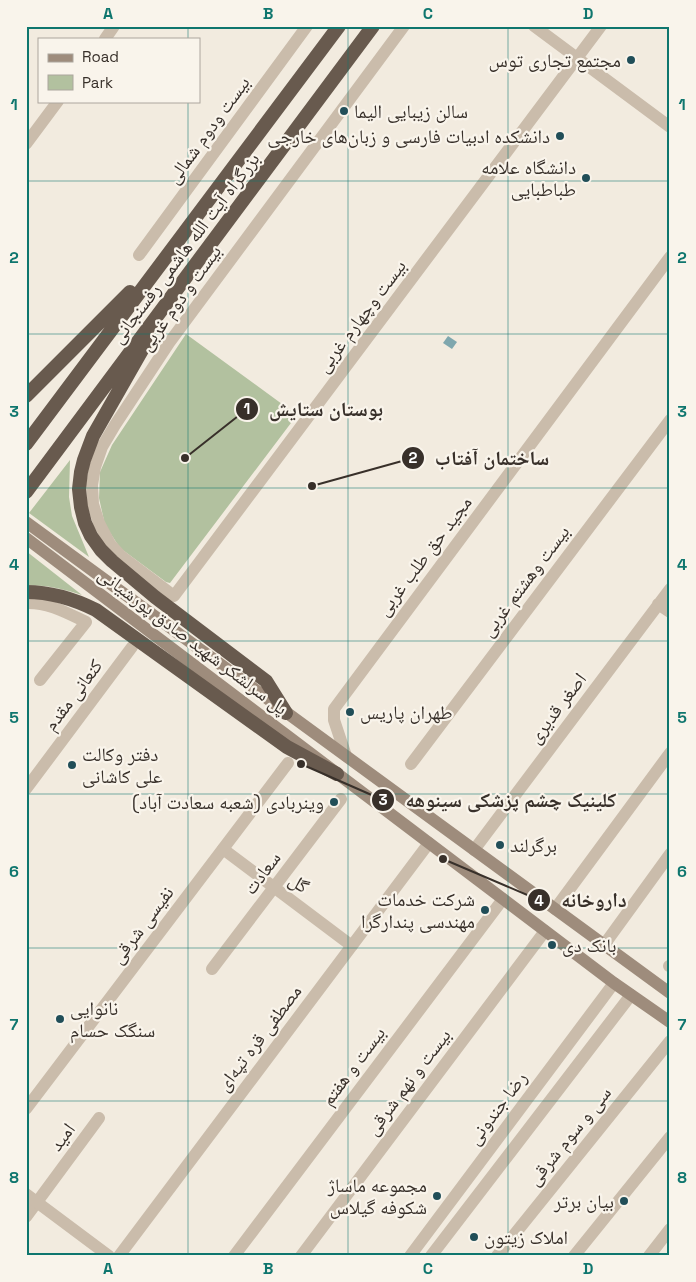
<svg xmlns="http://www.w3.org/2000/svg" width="696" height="1282" viewBox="0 0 696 1282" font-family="'Space Grotesk','Noto Naskh Arabic',sans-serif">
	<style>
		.green { fill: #b2c19f }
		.water { fill: #7fa7ae }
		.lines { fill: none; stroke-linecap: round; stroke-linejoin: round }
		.minor { stroke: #cabcab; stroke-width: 12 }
		.tertiary { stroke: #cabcab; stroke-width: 12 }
		.secondary { stroke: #9e8c7c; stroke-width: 12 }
		.trunk { stroke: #685a4e; stroke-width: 14 }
		.grid { fill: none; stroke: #0f766e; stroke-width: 1; stroke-opacity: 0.55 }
		.poi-dot { fill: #214e58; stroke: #f9f4eb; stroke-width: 2 }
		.labels { text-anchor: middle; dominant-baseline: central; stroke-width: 4.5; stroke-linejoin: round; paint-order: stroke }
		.poi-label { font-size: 19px; fill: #38302a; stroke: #f9f4eb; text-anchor: end }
		.street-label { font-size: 19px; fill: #38302a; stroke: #f9f4eb }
		.leader { fill: none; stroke: #38302a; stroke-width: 2 }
		.callout-dot { fill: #38302a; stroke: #f9f4eb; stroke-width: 2 }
		.mark-label { font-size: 15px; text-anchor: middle; font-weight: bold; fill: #fff }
		.callout-label { font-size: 20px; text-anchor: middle; font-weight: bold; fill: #38302a; stroke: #f9f4eb; stroke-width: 4.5; stroke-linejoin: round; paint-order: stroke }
		.neatline { fill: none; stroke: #0f766e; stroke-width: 2 }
		.grid-label { font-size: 16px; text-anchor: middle; font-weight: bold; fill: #0f766e }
	</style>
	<rect width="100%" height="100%" fill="#f2ebdf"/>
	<path class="green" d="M 186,334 L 297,415 L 170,583 L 166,582 L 120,548 L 105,525 L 99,498 L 100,472 L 112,445 Z
		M 70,460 L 69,497 L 72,516 L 89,557 L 29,513 Z
		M 26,551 L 82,595 C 65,590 45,584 26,586 Z"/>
	<path class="water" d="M 448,336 L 457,342 L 452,349 L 443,343 Z"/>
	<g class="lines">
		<path class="minor" d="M 404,26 L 169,343 L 115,425 L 102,447 L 95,467 L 92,485 L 93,504 L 99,523 L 110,544 L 121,556 L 174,596 L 601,26
			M 105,39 L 114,26
			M 26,144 L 58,101
			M 139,255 L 307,26
			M 26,603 C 48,602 67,613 86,622 L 40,680
			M 658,604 L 670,612
			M 346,756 L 334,720 L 334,709 L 670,257
			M 411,764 L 670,420
			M 26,789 L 132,647
			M 223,849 L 352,946
			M 474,850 L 670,589
			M 555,909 L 670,753
			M 604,945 L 670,854
			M 669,966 L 670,966
			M 212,969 L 341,799
			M 26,1217 L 99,1118
			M 119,1256 L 429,843
			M 234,1256 L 503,899
			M 301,1256 L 545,931
			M 410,1256 L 614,983
			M 431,1256 L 631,995
			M 497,1256 L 670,1041
			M 574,1256 L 670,1137
			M 649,1256 L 670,1229"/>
		<path class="tertiary" d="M 534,26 L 670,127
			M 26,1109 L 288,763
			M 26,1194 L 109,1256"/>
		<path class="secondary" d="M 26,522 L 670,993
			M 26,538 L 614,983 L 670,1022"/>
		<path class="trunk" d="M 146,343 L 93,436 L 84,460 L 81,472 L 79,489 L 81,507 L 85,523 L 91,536 L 101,550 L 112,561 L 155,597 L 266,681 L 286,713
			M 26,396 L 130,292
			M 26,444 L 339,26
			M 26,492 L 373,26
			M 26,592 C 51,592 74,599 96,610 L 287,747 L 337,774"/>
	</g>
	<path class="grid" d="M 188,26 L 188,39M 348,26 L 348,1256M 508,26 L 508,1256M 188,101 L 188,1256M 26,181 L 670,181M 26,334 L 670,334M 26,488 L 670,488M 26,641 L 670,641M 26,794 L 670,794M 26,948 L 670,948M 26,1101 L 670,1101"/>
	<g class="poi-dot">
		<circle cx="631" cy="60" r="5"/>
		<circle cx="344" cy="111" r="5"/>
		<circle cx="560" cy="136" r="5"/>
		<circle cx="586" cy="178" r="5"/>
		<circle cx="350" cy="712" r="5"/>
		<circle cx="72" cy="765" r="5"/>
		<circle cx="334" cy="802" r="5"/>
		<circle cx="500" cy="845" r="5"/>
		<circle cx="485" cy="910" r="5"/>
		<circle cx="552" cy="945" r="5"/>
		<circle cx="60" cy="1019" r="5"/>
		<circle cx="437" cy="1196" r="5"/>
		<circle cx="624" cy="1201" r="5"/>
		<circle cx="474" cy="1237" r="5"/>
	</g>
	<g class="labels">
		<g class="poi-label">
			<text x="621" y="60">مجتمع تجاری توس</text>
			<text x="354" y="111" text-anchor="start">سالن زیبایی الیما</text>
			<text x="550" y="136">دانشکده ادبیات فارسی و زبان‌های خارجی</text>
			<text x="576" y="167">دانشگاه علامه<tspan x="576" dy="22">طباطبایی</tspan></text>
			<text x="360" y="712" text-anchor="start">طهران پاریس</text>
			<text x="82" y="754" text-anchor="start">دفتر وکالت<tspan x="82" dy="22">علی کاشانی</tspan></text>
			<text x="324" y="802">وینربادی (شعبه سعادت آباد)</text>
			<text x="510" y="845" text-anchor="start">برگرلند</text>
			<text x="475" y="899">شرکت خدمات<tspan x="475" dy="22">مهندسى پندارگرا</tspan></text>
			<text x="562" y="945" text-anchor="start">بانک دی</text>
			<text x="70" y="1008" text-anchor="start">نانوایی<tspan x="70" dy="22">سنگک حسام</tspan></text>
			<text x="427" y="1185">مجموعه ماساژ<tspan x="427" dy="22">شکوفه گیلاس</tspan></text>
			<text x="614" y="1201">بیان برتر</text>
			<text x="484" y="1237" text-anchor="start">املاک زیتون</text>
		</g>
		<g class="street-label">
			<text transform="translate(208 130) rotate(-54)">بیست ودوم شمالی</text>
			<text transform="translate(185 248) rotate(-53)">بزرگراه آیت الله هاشمی رفسنجانی</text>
			<text transform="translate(180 298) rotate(-54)">بیست و دوم غربی</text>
			<text transform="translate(361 316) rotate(-53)">بیست وچهارم غربی</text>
			<text transform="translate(424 556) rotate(-53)">مجید حق طلب غربی</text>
			<text transform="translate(525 581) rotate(-53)">بیست وهشتم غربی</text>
			<text transform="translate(193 641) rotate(37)">پل سرلشکر شهید صادق پورشیانی</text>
			<text transform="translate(73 695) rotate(-53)">کنعانی مقدم</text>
			<text transform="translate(557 708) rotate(-53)">اصغر قدیری</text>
			<text transform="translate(262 873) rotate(-53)">سعادت</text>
			<text transform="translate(299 883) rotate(37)">گل</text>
			<text transform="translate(142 925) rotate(-53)">نفیسی شرقی</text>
			<text transform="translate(259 1038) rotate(-53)">مصطفی قره تپه‌ای</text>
			<text transform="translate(353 1066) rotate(-53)">بیست و هفتم</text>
			<text transform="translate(408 1082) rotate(-53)">بیست و نهم شرقی</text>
			<text transform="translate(497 1108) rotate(-53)">رضا جندونی</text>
			<text transform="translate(569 1136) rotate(-51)">سی و سوم شرقی</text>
			<text transform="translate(62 1137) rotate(-54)">امید</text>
		</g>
	</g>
	<path class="leader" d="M185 458L247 409M312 486L413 458M301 764L383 800M443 859L539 900"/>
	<g class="callout-dot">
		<circle cx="185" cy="458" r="5"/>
		<circle cx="312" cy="486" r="5"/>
		<circle cx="301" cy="764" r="5"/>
		<circle cx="443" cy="859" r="5"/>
		<circle cx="247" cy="409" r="12"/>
		<circle cx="413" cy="458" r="12"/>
		<circle cx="383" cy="800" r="12"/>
		<circle cx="539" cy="900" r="12"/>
	</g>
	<g class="mark-label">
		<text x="247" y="414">1</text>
		<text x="413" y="463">2</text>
		<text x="383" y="805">3</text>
		<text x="539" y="906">4</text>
	</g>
	<g class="callout-label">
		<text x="326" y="416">بوستان ستایش</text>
		<text x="492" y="465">ساختمان آفتاب</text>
		<text x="511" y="807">کلینیک چشم پزشکی سینوهه</text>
		<text x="594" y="907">داروخانه</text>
	</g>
	<rect width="696" height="1282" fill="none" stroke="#f9f4eb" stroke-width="55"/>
	<rect x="38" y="38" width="162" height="65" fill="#f9f4eb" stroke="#aca69e"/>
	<rect x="48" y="54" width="25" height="8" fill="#9e8c7c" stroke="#aca69e"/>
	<text x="82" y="62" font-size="15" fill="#38302a">Road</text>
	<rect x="48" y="75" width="25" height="15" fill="#b2c19f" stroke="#aca69e"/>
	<text x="82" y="88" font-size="15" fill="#38302a">Park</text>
	<rect x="28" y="28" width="640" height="1226" class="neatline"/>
	<g class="grid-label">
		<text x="108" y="19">A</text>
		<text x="268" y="19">B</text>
		<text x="428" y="19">C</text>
		<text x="588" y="19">D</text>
		<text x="14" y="110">1</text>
		<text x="682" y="110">1</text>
		<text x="14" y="263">2</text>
		<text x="682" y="263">2</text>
		<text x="14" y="417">3</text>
		<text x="682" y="417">3</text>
		<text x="14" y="570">4</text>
		<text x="682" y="570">4</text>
		<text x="14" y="723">5</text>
		<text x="682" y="723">5</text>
		<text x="14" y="877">6</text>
		<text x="682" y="877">6</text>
		<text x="14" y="1030">7</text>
		<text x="682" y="1030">7</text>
		<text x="14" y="1183">8</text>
		<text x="682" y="1183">8</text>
		<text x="108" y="1274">A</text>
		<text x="268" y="1274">B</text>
		<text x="428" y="1274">C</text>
		<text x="588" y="1274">D</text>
	</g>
</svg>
